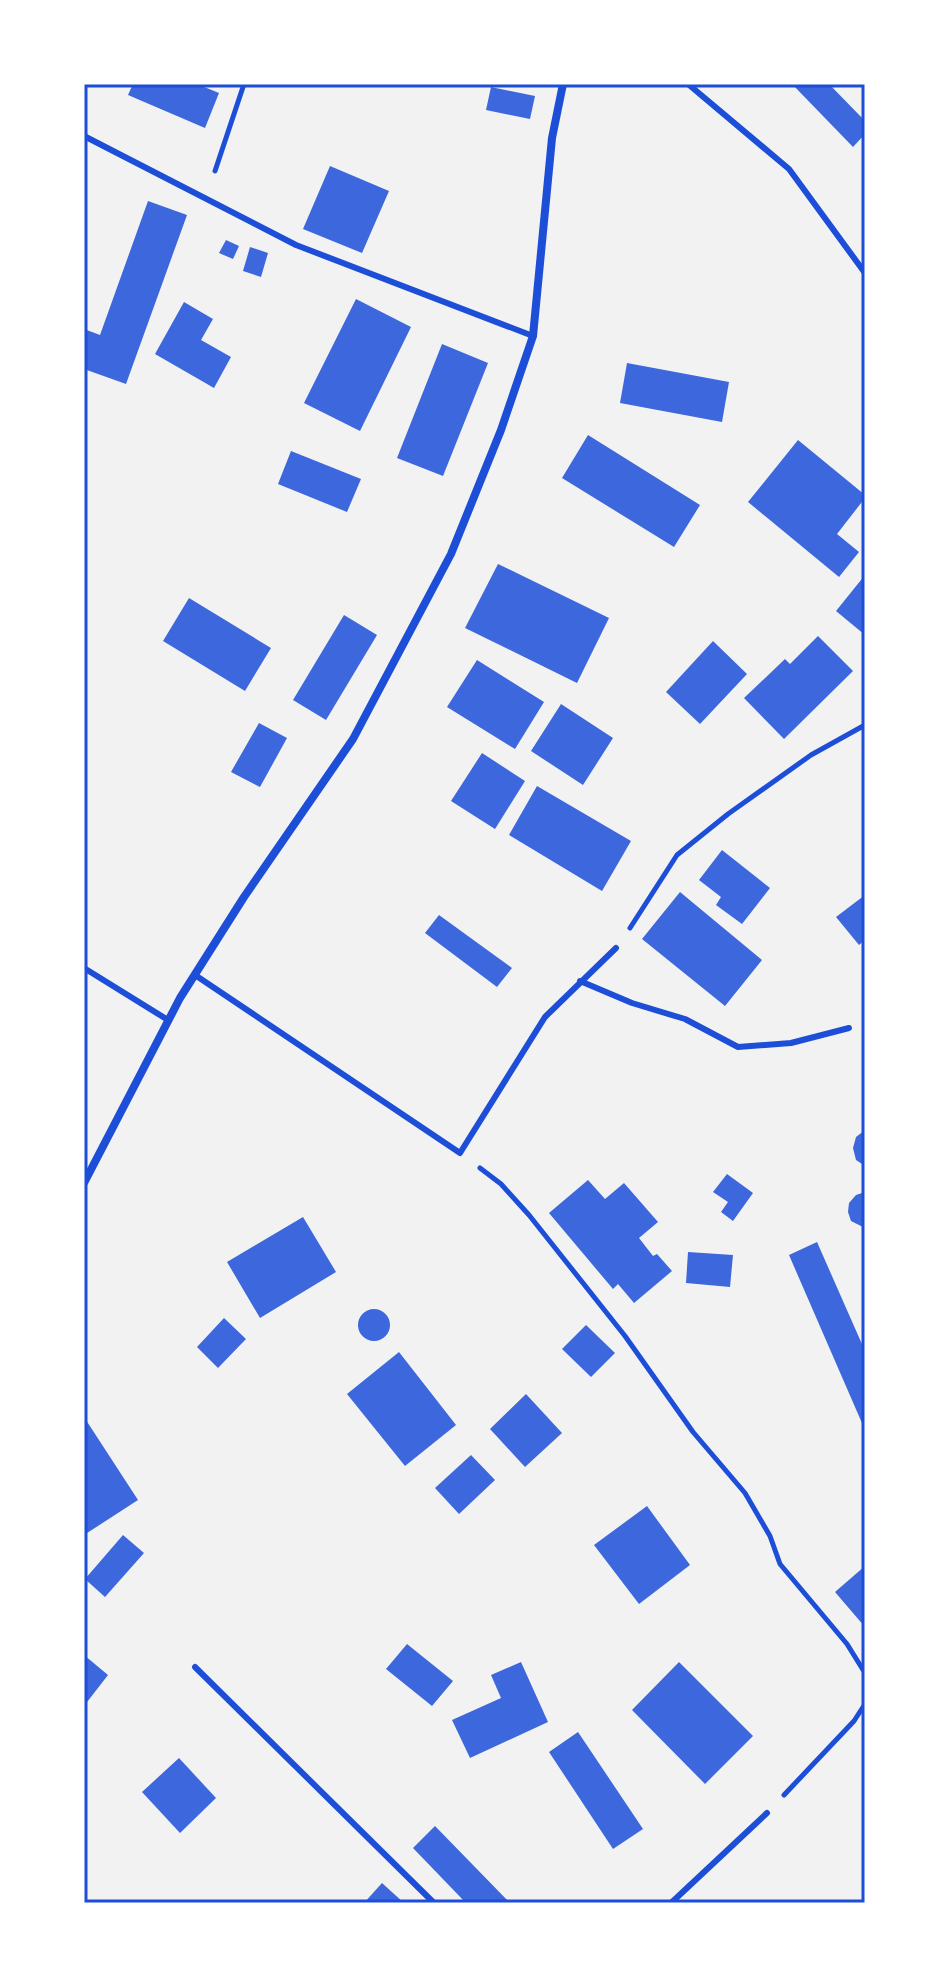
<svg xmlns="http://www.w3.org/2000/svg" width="949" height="1987" viewBox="0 0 949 1987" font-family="'PT Serif',serif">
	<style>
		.building { fill: #3d67dc }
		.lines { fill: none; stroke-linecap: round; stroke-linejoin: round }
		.path { stroke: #1d4ed8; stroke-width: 5 }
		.service { stroke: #1d4ed8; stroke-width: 6 }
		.minor { stroke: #1d4ed8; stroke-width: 8 }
		.neatline { fill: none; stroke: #1d4ed8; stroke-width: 3 }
	</style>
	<rect width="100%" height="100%" fill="#f2f2f2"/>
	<path class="building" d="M 133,84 L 197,84 L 219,93 L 205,128 L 128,95 Z
		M 792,84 L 829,84 L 865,121 L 865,134 L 853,147 Z
		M 491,87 L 535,96 L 530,119 L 486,110 Z
		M 330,166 L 389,191 L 362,253 L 303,229 Z
		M 148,201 L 187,215 L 126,384 L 84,369 L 84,329 L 100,335 Z
		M 226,240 L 239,246 L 233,259 L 219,253 Z
		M 250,247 L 268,253 L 261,277 L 243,271 Z
		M 356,299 L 411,327 L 360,431 L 304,403 Z
		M 184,302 L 213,319 L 201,340 L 231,357 L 214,388 L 155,354 Z
		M 442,344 L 488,363 L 443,476 L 397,458 Z
		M 627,363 L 729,382 L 722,422 L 620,403 Z
		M 588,435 L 700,505 L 674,547 L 562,478 Z
		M 798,440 L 865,495 L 865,498 L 837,534 L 859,552 L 839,577 L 748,502 Z
		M 291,451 L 361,479 L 347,512 L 278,484 Z
		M 498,564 L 609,618 L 577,683 L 465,628 Z
		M 865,575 L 865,635 L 836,611 Z
		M 189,598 L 271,648 L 245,691 L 163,641 Z
		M 344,615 L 377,635 L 326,720 L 293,700 Z
		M 818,636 L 853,671 L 784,739 L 744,698 L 785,659 L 790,664 Z
		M 713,641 L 747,674 L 700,724 L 666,692 Z
		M 477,660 L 544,702 L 515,749 L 447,707 Z
		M 561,704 L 613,738 L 583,785 L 531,751 Z
		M 259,723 L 287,738 L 260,787 L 231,772 Z
		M 482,753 L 525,781 L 495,829 L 451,801 Z
		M 537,786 L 631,841 L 602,891 L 509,835 Z
		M 722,850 L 770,888 L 742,924 L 716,905 L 721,897 L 699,880 Z
		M 680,892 L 762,960 L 725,1006 L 642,939 Z
		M 865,895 L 865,940 L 859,945 L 836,917 Z
		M 439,915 L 512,968 L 497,987 L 425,933 Z
		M 865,1130 L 865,1166 L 856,1160 L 853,1148 L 856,1137 Z
		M 727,1174 L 753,1193 L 733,1221 L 721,1212 L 728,1202 L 713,1192 Z
		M 588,1180 L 605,1199 L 624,1183 L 658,1222 L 639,1238 L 653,1256 L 657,1254 L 672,1271 L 634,1303 L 618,1284 L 613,1289 L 549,1213 Z
		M 865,1192 L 865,1228 L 851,1221 L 848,1212 L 849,1203 L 856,1195 Z
		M 303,1217 L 336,1272 L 260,1318 L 227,1262 Z
		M 817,1242 L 865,1351 L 865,1430 L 789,1255 Z
		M 688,1252 L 733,1255 L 730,1287 L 686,1283 Z
		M358 1325a16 16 0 1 1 32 0a16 16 0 1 1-32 0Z
		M 224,1318 L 246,1339 L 218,1368 L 197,1347 Z
		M 586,1325 L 615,1353 L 591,1377 L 562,1349 Z
		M 399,1352 L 456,1425 L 405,1466 L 347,1394 Z
		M 526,1394 L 562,1433 L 525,1467 L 490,1429 Z
		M 84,1417 L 138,1500 L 84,1535 Z
		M 471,1455 L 495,1480 L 459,1514 L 435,1488 Z
		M 647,1506 L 690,1565 L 639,1604 L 594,1545 Z
		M 123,1535 L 144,1553 L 105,1597 L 85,1579 Z
		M 865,1566 L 865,1627 L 835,1592 Z
		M 407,1644 L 453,1681 L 432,1706 L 386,1669 Z
		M 84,1655 L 108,1675 L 84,1706 Z
		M 521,1662 L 548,1722 L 470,1758 L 452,1720 L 501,1698 L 491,1675 Z
		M 679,1662 L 753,1736 L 705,1784 L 632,1710 Z
		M 578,1732 L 643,1829 L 613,1849 L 549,1752 Z
		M 179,1758 L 216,1798 L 180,1833 L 142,1792 Z
		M 435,1826 L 510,1903 L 466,1903 L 413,1848 Z
		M 382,1883 L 404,1903 L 364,1903 Z"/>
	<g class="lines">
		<path class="path" d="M 215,171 L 244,84
			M 630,928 L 677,855 L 728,814 L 811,755 L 865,725
			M 480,1168 L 501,1184 L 529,1215 L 625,1336 L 693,1432 L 745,1493 L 770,1536 L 780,1564 L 847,1644 L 865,1673
			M 784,1795 L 854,1721 L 865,1704"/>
		<path class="service" d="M 688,84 L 789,169 L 865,273
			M 84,136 L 296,245 L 533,336
			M 84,968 L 168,1020
			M 195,975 L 460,1153 L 545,1017 L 616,948
			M 580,981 L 632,1003 L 685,1019 L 738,1047 L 791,1043 L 849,1028
			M 195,1667 L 434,1903
			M 671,1903 L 767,1813"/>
		<path class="minor" d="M 84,1183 L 180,998 L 244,897 L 353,739 L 451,554 L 501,430 L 533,336 L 552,138 L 563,84"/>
	</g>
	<rect width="949" height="1987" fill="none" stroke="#ffffff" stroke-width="172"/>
	<rect x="86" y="86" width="777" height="1815" class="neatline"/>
</svg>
